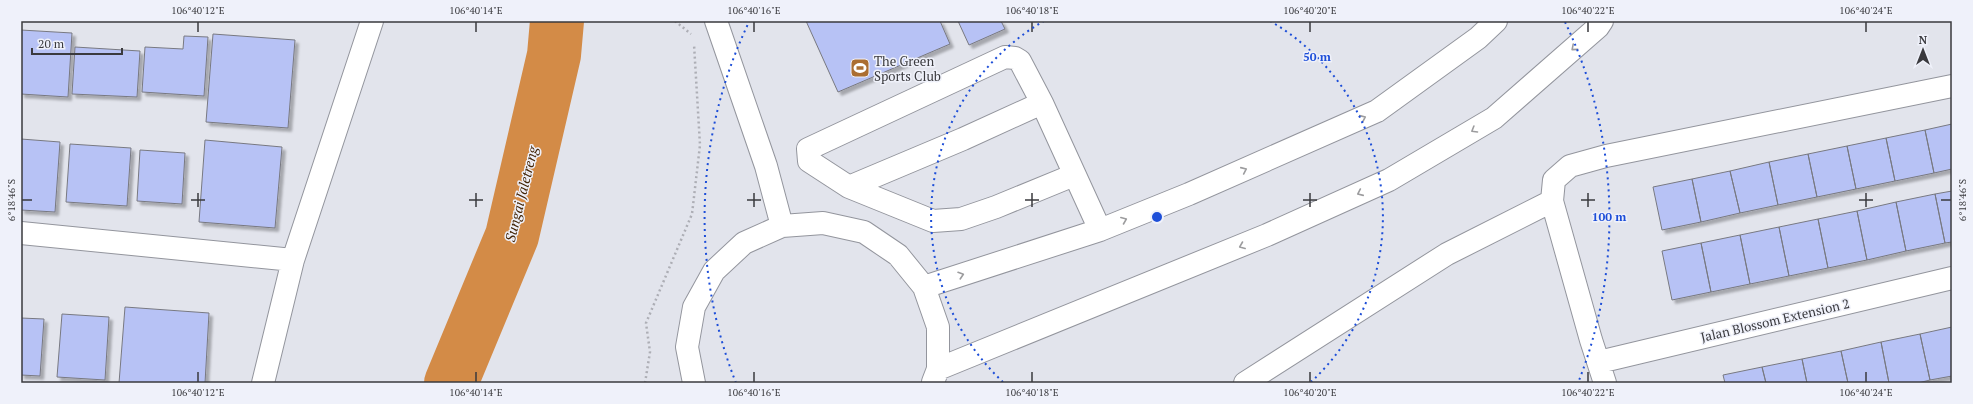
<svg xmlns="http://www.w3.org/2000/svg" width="1973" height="404" viewBox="0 0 1973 404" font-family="'PT Serif',serif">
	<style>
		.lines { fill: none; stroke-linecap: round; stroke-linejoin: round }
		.river { stroke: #d38b47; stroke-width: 54 }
		.building { fill: #b7c2f5; stroke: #787981; filter: url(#shadow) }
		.minor-casing { stroke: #93959d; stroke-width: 24 }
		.path { stroke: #adaeb5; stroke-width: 2.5; stroke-dasharray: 2 3; stroke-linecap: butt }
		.minor { stroke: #fff; stroke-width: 22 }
		.oneway { stroke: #9c9c9e }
		.ticks { fill: none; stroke: #3a3a3e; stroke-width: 1.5 }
		.ring { fill: none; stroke: #1d4ed8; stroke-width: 2; stroke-dasharray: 2 4 }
		.labels { text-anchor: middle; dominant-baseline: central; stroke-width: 3; stroke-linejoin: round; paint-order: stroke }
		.poi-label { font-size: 13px; fill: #3a3a3e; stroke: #eff1fa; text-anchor: start }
		.street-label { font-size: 13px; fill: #3a3a3e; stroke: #eff1fa }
		.water-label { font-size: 14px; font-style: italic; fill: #442608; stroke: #eff1fa }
		.centre { fill: #1d4ed8; stroke: #eff1fa; stroke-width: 2 }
		.ring-label { font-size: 12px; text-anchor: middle; font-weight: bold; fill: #1d4ed8; stroke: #eff1fa; stroke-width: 3; stroke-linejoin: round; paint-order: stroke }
		.neatline { fill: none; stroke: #3a3a3e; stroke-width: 1.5 }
		.ticks-label { font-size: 10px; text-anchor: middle; fill: #3a3a3e }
	</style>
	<defs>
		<filter id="shadow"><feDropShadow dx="3.5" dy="3.5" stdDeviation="1" flood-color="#0004"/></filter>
	</defs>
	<rect width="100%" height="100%" fill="#e2e4ec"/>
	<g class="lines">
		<path class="river" d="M 451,383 L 512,236 L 554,55 L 557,21"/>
	</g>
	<path class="building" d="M 806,21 L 940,21 L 950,44 L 838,92 Z
		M 958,21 L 1001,21 L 1005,29 L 969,45 Z
		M 21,30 L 72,33 L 68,97 L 21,94 Z
		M 213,34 L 295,40 L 288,128 L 206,122 Z
		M 184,36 L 208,37 L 204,96 L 142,92 L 145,47 L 183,49 Z
		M 75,47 L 140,51 L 137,97 L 72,94 Z
		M 1952,124 L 1952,169 L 1934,173 L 1925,130 Z
		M 1925,130 L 1934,173 L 1895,181 L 1886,138 Z
		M 1886,138 L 1895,181 L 1856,189 L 1847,146 Z
		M 21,139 L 60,142 L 55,212 L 21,210 Z
		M 205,140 L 282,147 L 275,228 L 199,222 Z
		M 70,144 L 131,148 L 127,206 L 66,202 Z
		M 1847,146 L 1856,189 L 1817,197 L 1808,154 Z
		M 140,150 L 185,153 L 182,204 L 137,201 Z
		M 1808,154 L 1817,197 L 1778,205 L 1769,162 Z
		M 1769,162 L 1778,205 L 1740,213 L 1730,171 Z
		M 1730,171 L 1740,213 L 1701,222 L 1692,179 Z
		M 1692,179 L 1701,222 L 1662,230 L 1653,187 Z
		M 1952,191 L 1952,242 L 1945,243 L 1935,194 Z
		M 1935,194 L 1945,243 L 1906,251 L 1896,202 Z
		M 1896,202 L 1906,251 L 1867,260 L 1857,211 Z
		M 1857,211 L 1867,260 L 1828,268 L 1818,219 Z
		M 1818,219 L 1828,268 L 1789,276 L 1779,227 Z
		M 1779,227 L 1789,276 L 1750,284 L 1740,235 Z
		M 1740,235 L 1750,284 L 1711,292 L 1701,243 Z
		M 1701,243 L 1711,292 L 1672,300 L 1662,251 Z
		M 125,307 L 209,313 L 205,383 L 119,383 Z
		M 62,314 L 109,317 L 105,380 L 57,377 Z
		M 21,318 L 44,319 L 40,376 L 21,375 Z
		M 1952,327 L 1952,376 L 1930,380 L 1920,334 Z
		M 1920,334 L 1930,380 L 1918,383 L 1889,383 L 1881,342 Z
		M 1881,342 L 1889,383 L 1848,383 L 1841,351 Z
		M 1841,351 L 1848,383 L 1807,383 L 1802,359 Z
		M 1802,359 L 1807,383 L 1766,383 L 1762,367 Z
		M 1762,367 L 1766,383 L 1725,383 L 1723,375 Z"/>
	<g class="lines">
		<g class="minor-casing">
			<path id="minor" d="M 716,21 L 766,166 L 782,226
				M 1042,103 L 1020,61 L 1015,58 L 1005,57 L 808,149 L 809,161 L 849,187 L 933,221 L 961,219 L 996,207 L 1074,175
				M 849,187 L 963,139 L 1042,103 L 1100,230
				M 1552,201 L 1591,340 L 1605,383
				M 21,233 L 293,260
				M 924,287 L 1100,230 L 1189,194 L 1377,111 L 1478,38 L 1496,21
				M 1599,362 L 1952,278
				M 938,369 L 1267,235 L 1389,180 L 1494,118 L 1598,27 L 1602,21
				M 263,383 L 293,260 L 372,21
				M 694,383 L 687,347 L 694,307 L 714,271 L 744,243 L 782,226 L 823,223 L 864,232 L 898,255 L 924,287 L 938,327 L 938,369 L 933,382
				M 1245,383 L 1447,254 L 1552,201 L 1554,180 L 1570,166 L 1606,156 L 1952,86"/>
		</g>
		<path class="path" d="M 675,21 L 691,34
			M 645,383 L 650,352 L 646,323 L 692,214 L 700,145 L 694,44"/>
		<use href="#minor" class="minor"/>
	</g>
	<defs><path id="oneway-chevron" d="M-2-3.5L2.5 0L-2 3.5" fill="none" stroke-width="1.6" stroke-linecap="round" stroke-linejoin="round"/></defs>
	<g class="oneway">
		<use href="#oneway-chevron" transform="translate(1574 48) rotate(139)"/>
		<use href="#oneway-chevron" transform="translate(1363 118) rotate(-24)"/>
		<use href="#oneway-chevron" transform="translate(1474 130) rotate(149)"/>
		<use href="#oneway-chevron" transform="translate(1244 170) rotate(-24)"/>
		<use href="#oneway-chevron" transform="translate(1360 193) rotate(156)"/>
		<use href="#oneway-chevron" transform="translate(1124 220) rotate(-22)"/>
		<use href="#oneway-chevron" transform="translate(1242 246) rotate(158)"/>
		<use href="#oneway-chevron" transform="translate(961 275) rotate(-18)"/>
	</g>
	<path class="ticks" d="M 198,22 L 198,32M 476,22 L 476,32M 754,22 L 754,32M 1032,22 L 1032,32M 1310,22 L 1310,32M 1588,22 L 1588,32M 1866,22 L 1866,32M 198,193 L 198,207M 476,193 L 476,207M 754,193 L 754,207M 1032,193 L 1032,207M 1310,193 L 1310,207M 1588,193 L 1588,207M 1866,193 L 1866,207M 22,200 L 32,200M 191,200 L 205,200M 469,200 L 483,200M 747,200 L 761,200M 1025,200 L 1039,200M 1303,200 L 1317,200M 1581,200 L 1595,200M 1859,200 L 1873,200M 1941,200 L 1951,200M 198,372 L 198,382M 476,372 L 476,382M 754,372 L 754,382M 1032,372 L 1032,382M 1310,372 L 1310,382M 1588,372 L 1588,382M 1866,372 L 1866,382"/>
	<g class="ring">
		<path d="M1003 382A226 226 0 0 1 1044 21M1270 21A226 226 0 0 1 1311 382"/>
		<path d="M736 383A452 452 0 0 1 749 22M1565 22A452 452 0 0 1 1578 383"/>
	</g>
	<defs>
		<g id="stadium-square" transform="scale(1)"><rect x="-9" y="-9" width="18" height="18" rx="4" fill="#ab6e32" stroke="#eff1fa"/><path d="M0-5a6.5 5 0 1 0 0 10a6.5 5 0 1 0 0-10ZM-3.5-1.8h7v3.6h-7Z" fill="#fff"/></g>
	</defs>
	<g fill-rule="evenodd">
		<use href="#stadium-square" x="860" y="68"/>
	</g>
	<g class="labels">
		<g class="poi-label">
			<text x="874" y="61">The Green<tspan x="874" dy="15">Sports Club</tspan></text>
		</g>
		<g class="street-label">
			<text transform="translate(1775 320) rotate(-13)">Jalan Blossom Extension 2</text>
		</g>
		<g class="water-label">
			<text transform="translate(521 194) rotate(-76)">Sungai Jaletreng</text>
		</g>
	</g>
	<circle cx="1157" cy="217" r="6" class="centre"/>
	<g class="ring-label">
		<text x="1317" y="61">50 m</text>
		<text x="1609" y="221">100 m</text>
	</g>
	<rect width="1973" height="404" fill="none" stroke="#eff1fa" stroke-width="44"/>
	<g transform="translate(1923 50)" stroke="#eff1fa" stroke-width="3" paint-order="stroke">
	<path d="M0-3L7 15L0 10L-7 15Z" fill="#3a3a3e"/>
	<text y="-6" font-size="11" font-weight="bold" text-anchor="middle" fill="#3a3a3e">N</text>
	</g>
	<path d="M32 48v6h90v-6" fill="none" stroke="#3a3a3e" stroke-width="2"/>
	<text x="38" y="48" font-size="12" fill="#3a3a3e" stroke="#eff1fa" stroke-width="3" paint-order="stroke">20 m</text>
	<rect x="22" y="22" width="1929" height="360" class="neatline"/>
	<g class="ticks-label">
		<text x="198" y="14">106°40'12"E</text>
		<text x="476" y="14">106°40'14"E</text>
		<text x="754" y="14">106°40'16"E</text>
		<text x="1032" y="14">106°40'18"E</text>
		<text x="1310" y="14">106°40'20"E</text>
		<text x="1588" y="14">106°40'22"E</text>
		<text x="1866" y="14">106°40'24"E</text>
		<text transform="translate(11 200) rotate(-90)" y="4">6°18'46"S</text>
		<text transform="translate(1962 200) rotate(-90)" y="4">6°18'46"S</text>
		<text x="198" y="396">106°40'12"E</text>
		<text x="476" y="396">106°40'14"E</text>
		<text x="754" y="396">106°40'16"E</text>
		<text x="1032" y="396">106°40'18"E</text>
		<text x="1310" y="396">106°40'20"E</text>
		<text x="1588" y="396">106°40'22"E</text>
		<text x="1866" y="396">106°40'24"E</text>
	</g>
</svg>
